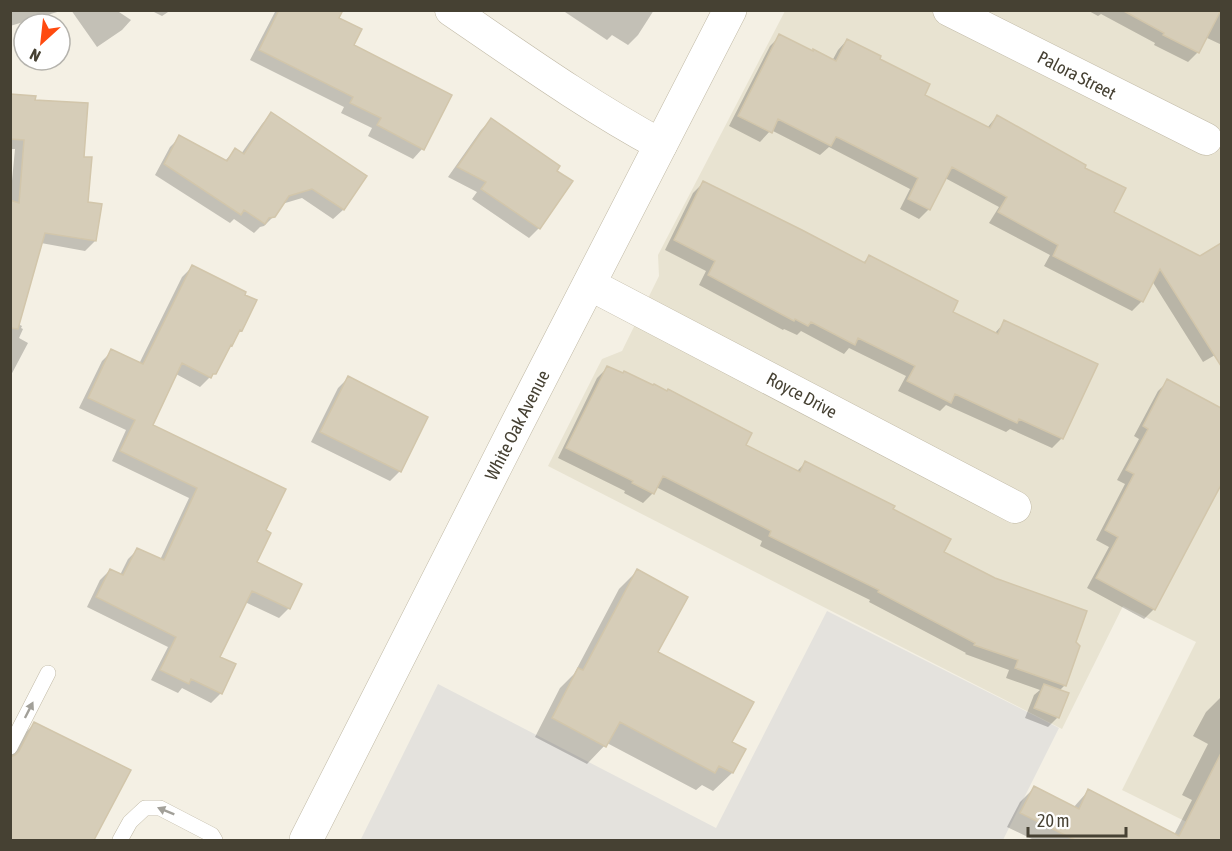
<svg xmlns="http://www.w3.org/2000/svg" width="1232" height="851" viewBox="0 0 1232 851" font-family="'Asap Condensed',sans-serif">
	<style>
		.residential { fill: #e8e3d1 }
		.parking { fill: #e4e2dd }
		.shadow { fill: #0003 }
		.building { fill: #d6cdb8; stroke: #d2c6ab; stroke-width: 1.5 }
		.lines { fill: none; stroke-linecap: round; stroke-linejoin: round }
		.service-casing { stroke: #c0b9a5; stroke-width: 16 }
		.minor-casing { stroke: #c0b9a5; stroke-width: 33 }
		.tertiary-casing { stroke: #c0b9a5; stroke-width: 34 }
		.service { stroke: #fff; stroke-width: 15 }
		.minor { stroke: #fff; stroke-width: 32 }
		.tertiary { stroke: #fff; stroke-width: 33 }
		.oneway { fill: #a2a099 }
		.labels { text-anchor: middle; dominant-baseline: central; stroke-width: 6; stroke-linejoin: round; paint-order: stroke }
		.street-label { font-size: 18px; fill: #464133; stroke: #fff }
	</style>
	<rect width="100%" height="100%" fill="#f4f0e4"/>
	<path class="residential" d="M 785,11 L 1221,11 L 1221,839 L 1122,790 L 1196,642 L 1123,606 L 1062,729 L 548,466 L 602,359 L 622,351 L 659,276 L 658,255 Z"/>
	<path class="parking" d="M 827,611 L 1059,728 L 1003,840 L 365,840 L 361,839 L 438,684 L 716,828 Z"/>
	<path class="shadow" d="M 10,10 L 64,10 L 10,26 Z
		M 71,10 L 119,10 L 119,12 L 131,20 L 122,30 L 97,47 Z
		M 150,10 L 171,10 L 162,16 Z
		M 276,10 L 339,10 L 337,19 L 352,45 L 422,149 L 413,159 L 368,136 L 372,128 L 341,113 L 344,107 L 250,60 Z
		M 562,10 L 654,10 L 638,35 L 628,45 L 612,35 L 607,40 Z
		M 1087,10 L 1222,10 L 1222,45 L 1205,37 L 1198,52 L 1188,62 L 1154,45 L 1155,43 L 1101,14 L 1098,16 Z
		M 780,36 L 832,61 L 838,50 L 847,40 L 878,60 L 923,96 L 987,128 L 997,116 L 1083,168 L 1112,213 L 1200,258 L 1222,244 L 1222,351 L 1203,362 L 1152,281 L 1142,301 L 1132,311 L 1044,266 L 1050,255 L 989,223 L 999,207 L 945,178 L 929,209 L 919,219 L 900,209 L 910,189 L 829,147 L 820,155 L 771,130 L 760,142 L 729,126 L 770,46 Z
		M 10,95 L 34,101 L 82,158 L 87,203 L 95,241 L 85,251 L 41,243 L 18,324 L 22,326 L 21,328 L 23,329 L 19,338 L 28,343 L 10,377 L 10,202 L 15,149 L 10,149 Z
		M 271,114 L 365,176 L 343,210 L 333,219 L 302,198 L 282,204 L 274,216 L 264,226 L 260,227 L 254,233 L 234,219 L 230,223 L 155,175 L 170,147 L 180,137 L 224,162 L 235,150 L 241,154 L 262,124 Z
		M 491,120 L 555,171 L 539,228 L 529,238 L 472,199 L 477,192 L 448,177 L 481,130 Z
		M 703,183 L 863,263 L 869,257 L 951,313 L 994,334 L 1005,322 L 1062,438 L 1052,448 L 1010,429 L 1006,432 L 946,405 L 940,411 L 898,391 L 906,376 L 849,348 L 844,354 L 801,331 L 797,335 L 784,329 L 783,330 L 699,285 L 706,271 L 665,250 L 693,193 Z
		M 192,267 L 241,330 L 236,335 L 214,373 L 200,387 L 176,374 L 151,425 L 264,531 L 255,563 L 289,608 L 279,618 L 245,602 L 218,657 L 221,693 L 211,703 L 182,688 L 178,693 L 151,680 L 168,647 L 87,607 L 100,580 L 110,570 L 120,575 L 128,559 L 138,549 L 160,560 L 189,498 L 112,461 L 126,430 L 79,408 L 102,361 L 112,351 L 139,364 L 182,277 Z
		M 607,368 L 744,446 L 796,472 L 805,463 L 891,510 L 942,552 L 1074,642 L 1065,685 L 1059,691 L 1058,717 L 1048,727 L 1025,718 L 1034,695 L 1040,690 L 1006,678 L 1009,670 L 965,654 L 966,653 L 869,602 L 870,600 L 760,546 L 762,541 L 656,487 L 653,493 L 643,503 L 624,493 L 625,491 L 558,458 L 597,378 Z
		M 348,378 L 426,417 L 400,471 L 390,481 L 311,442 L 338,388 Z
		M 1168,381 L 1222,409 L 1222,466 L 1154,609 L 1144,619 L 1087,588 L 1109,547 L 1096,540 L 1125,484 L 1117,480 L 1139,439 L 1134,436 L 1158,391 Z
		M 637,571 L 656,653 L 730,742 L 744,749 L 732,773 L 713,791 L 702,785 L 696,790 L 607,743 L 587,764 L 535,737 L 560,688 L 574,674 L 619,589 Z
		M 1220,698 L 1222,698 L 1222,840 L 1034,840 L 1007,827 L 1020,802 L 1034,788 L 1073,808 L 1088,791 L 1174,835 L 1192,800 L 1182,795 L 1208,744 L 1193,736 L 1206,712 Z
		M 34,724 L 129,770 L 93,840 L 10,840 L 10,756 L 20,738 Z"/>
	<path class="building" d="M 279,10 L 343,10 L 339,18 L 362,29 L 354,45 L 452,95 L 424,150 L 377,125 L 381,118 L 350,103 L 353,97 L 259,50 Z
		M 1122,10 L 1221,10 L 1199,53 L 1163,35 L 1164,33 Z
		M 779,34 L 813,51 L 813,49 L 836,61 L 847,39 L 881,56 L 880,59 L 930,84 L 925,95 L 990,128 L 997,115 L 1086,165 L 1085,168 L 1126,188 L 1114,212 L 1200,256 L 1221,243 L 1221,366 L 1160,269 L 1143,302 L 1053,256 L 1058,245 L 998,212 L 1007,197 L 952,167 L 930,210 L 908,199 L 918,178 L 839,138 L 836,137 L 831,146 L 778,119 L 772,133 L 738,116 Z
		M 10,94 L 36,96 L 35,100 L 88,103 L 84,157 L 92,157 L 88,202 L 102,204 L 96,241 L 45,233 L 18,329 L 10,328 L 10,200 L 19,203 L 24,140 L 10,139 Z
		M 271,112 L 367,176 L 344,210 L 312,189 L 289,196 L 275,217 L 269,218 L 265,224 L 244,210 L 241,215 L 164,164 L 179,135 L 227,161 L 235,148 L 244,154 Z
		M 491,118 L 560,166 L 557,171 L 573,181 L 540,229 L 481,189 L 486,182 L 457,167 Z
		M 703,181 L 802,230 L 865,263 L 869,255 L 958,301 L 953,312 L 998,334 L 1004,320 L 1098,364 L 1063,439 L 1019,419 L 1017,423 L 955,394 L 951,403 L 907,381 L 915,366 L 858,338 L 855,345 L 811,322 L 808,326 L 795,319 L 794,321 L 708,275 L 715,261 L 674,240 Z
		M 192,265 L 246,292 L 245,295 L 257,300 L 242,331 L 240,330 L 232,346 L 231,345 L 216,374 L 213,374 L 211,378 L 182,363 L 153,425 L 286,489 L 266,530 L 271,533 L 257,562 L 302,584 L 290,609 L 252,591 L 220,657 L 236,664 L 222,694 L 191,679 L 189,684 L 160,670 L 176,637 L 96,597 L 110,569 L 123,575 L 137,548 L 164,560 L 197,488 L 120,451 L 135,420 L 88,398 L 111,349 L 143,364 Z
		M 607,366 L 623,373 L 624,371 L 653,385 L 654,384 L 667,391 L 668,389 L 752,433 L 746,445 L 800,472 L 805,461 L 895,506 L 893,509 L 951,539 L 944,552 L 995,578 L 1087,611 L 1076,642 L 1080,646 L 1066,686 L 1015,668 L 1018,660 L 974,645 L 975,643 L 878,592 L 879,590 L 769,536 L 771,531 L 663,476 L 654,494 L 632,483 L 633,481 L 566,448 Z
		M 348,376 L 428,417 L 401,472 L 320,432 Z
		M 1167,379 L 1221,408 L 1221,485 L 1155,610 L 1096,578 L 1118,537 L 1105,530 L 1134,474 L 1126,470 L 1148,429 L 1143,426 Z
		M 637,569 L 688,597 L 658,652 L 754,702 L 732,742 L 746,749 L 733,773 L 719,766 L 715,773 L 620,722 L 606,747 L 552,718 L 578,668 L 583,670 Z
		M 1044,684 L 1069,693 L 1059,718 L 1034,708 Z
		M 34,722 L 131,770 L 94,840 L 10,840 L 10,757 L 15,755 L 19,751 Z
		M 1221,753 L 1221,840 L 1075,840 L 1020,813 L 1034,786 L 1079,809 L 1088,789 L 1179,836 Z"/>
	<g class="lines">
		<g class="service-casing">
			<path id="service" d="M 10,747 L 48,673
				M 120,840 L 130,822 L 145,808 L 160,808 L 212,835 L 215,840"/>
		</g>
		<g class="minor-casing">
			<path id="minor" d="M 451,10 C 520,57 587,105 661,145
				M 949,10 L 1206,139
				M 589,284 L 1015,507"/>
		</g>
		<g class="tertiary-casing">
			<path id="tertiary" d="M 306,840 L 517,424 L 730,10"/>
		</g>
		<use href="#service" class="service"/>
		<use href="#minor" class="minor"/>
		<use href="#tertiary" class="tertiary"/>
	</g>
	<defs><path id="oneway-solid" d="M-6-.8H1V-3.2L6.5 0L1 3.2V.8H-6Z" transform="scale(1.5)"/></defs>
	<g class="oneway">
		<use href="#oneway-solid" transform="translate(29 710) rotate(-63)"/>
		<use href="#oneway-solid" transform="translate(166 811) rotate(-158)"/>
	</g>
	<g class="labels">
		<g class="street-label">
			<text transform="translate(1077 75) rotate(27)">Palora Street</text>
			<text transform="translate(802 395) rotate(28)">Royce Drive</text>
			<text transform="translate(517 425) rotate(-63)">White Oak Avenue</text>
		</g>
	</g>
	<rect width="1232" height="851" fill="none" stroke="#464133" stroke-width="24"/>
	<g transform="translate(42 42) rotate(207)"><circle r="28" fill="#ffffff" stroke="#b5b3ad" stroke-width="1.5"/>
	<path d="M0-4.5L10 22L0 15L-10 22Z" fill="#ff4a0f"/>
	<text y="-9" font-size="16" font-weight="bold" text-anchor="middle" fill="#464133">N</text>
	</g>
	<path d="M1028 827v9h98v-9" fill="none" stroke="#464133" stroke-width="3"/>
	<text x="1037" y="827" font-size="18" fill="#464133" stroke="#ffffff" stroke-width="4.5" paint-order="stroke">20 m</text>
</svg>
